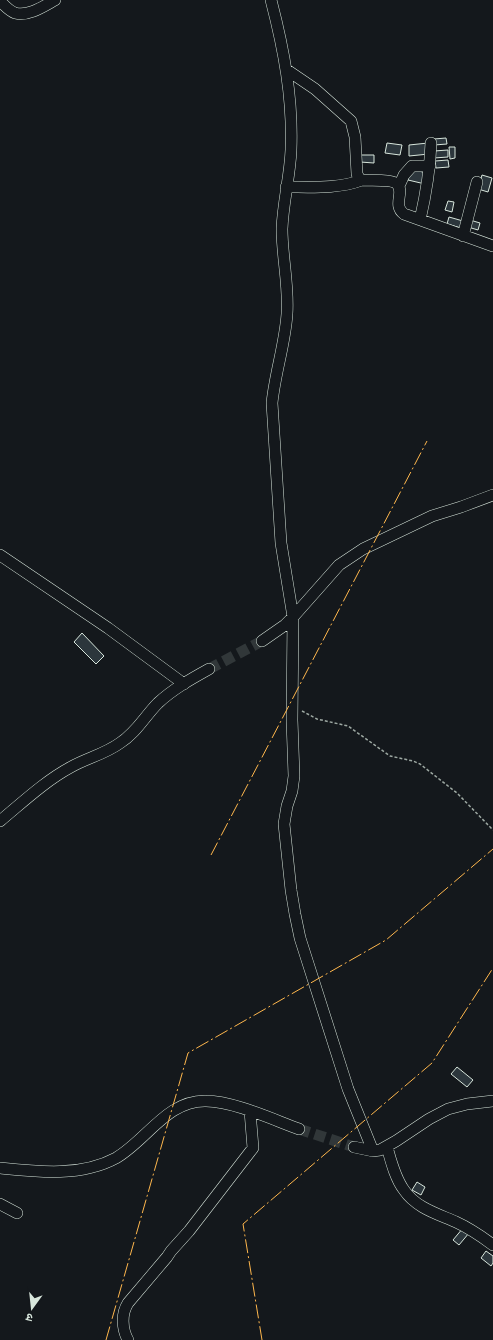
<svg xmlns="http://www.w3.org/2000/svg" width="493" height="1340" viewBox="0 0 493 1340" font-family="'Work Sans','Noto Sans Devanagari',sans-serif">
	<style>
		.building { fill: #2c363c; stroke: #d8e6dc }
		.lines { fill: none; stroke-linecap: round; stroke-linejoin: round }
		.minor-tunnel { stroke: #313739; stroke-width: 11; stroke-dasharray: 11 5.5; stroke-linecap: butt }
		.minor-casing { stroke: #d8e6dc; stroke-width: 12 }
		.path { stroke: #9da8a2; stroke-width: 1.5; stroke-dasharray: 3 2; stroke-linecap: butt }
		.minor { stroke: #14181c; stroke-width: 11 }
		.power { stroke: #ffb74d; stroke-width: 1; stroke-dasharray: 14 3 2 3; stroke-linecap: butt }
	</style>
	<rect width="100%" height="100%" fill="#14181c"/>
	<path class="building" d="M 446,138 L 447,144 L 434,145 L 434,139 Z
		M 387,143 L 402,145 L 400,155 L 385,153 Z
		M 428,143 L 429,154 L 409,156 L 409,145 Z
		M 449,147 L 455,147 L 455,158 L 450,159 Z
		M 448,150 L 448,157 L 434,158 L 434,151 Z
		M 360,155 L 374,155 L 374,163 L 360,162 Z
		M 448,160 L 449,167 L 436,168 L 435,161 Z
		M 410,169 L 427,173 L 425,184 L 408,180 Z
		M 482,175 L 492,178 L 488,192 L 478,189 Z
		M 448,201 L 454,202 L 452,212 L 445,210 Z
		M 449,217 L 463,221 L 461,228 L 447,224 Z
		M 470,220 L 480,223 L 478,230 L 468,227 Z
		M 82,633 L 104,656 L 96,664 L 74,642 Z
		M 457,1067 L 473,1080 L 467,1087 L 451,1074 Z
		M 417,1182 L 425,1187 L 421,1195 L 412,1190 Z
		M 463,1228 L 469,1233 L 459,1245 L 453,1240 Z
		M 486,1251 L 493,1256 L 493,1263 L 491,1266 L 481,1258 Z"/>
	<g class="lines">
		<path class="minor-tunnel" d="M 209,669 L 262,641
			M 299,1129 L 354,1147"/>
		<g class="minor-casing">
			<path id="minor" d="M 271,0 C 284,50 293,98 291,150 C 290,176 283,202 282,229 C 282,257 289,285 287,314 C 285,344 275,373 272,403 L 281,543 L 293,617 L 292,720 L 294,776 L 292,791 L 287,806 L 284,824 L 291,890 L 295,914 L 300,938 L 348,1089 L 373,1151
				M 0,1 C 4,5 9,11 15,13 C 28,17 44,6 55,0
				M 287,70 L 315,89 L 351,121 L 355,137 L 357,174 L 359,178 L 362,180 C 371,181 392,179 397,184 C 405,192 392,205 404,214 L 493,246
				M 399,186 L 404,175 L 412,166 L 430,166
				M 286,187 C 312,187 338,189 362,180
				M 420,220 C 426,194 430,169 431,143
				M 463,236 L 477,182
				M 0,555 L 108,628 L 184,684
				M 262,641 L 285,625 L 293,617 L 339,565 L 363,549 L 432,516 L 461,507 L 493,495
				M 0,821 C 23,802 45,781 71,767 C 87,758 105,754 120,743 C 136,733 145,716 158,703 C 173,689 191,679 209,669
				M 354,1147 L 373,1151 L 380,1150 L 396,1141 L 429,1119 L 448,1109 L 467,1104 L 493,1101
				M 387,1147 C 391,1161 395,1178 404,1190 C 416,1208 438,1214 456,1222 C 469,1228 481,1236 493,1245
				M 0,1168 C 38,1172 81,1177 116,1158 C 147,1140 167,1100 206,1101 C 233,1101 274,1120 299,1129
				M 0,1204 L 17,1213
				M 128,1340 C 122,1329 121,1314 128,1303 L 167,1257 L 171,1251 L 189,1231 L 253,1148 L 250,1111"/>
		</g>
		<path class="path" d="M 302,711 L 317,719 L 348,726 L 390,756 L 413,761 L 420,764 L 457,793 L 493,830"/>
		<use href="#minor" class="minor"/>
		<path class="power" d="M 211,855 L 427,441
			M 106,1340 L 188,1053 L 386,940 L 493,849
			M 262,1340 L 243,1224 L 432,1063 L 493,968"/>
	</g>
	<g transform="translate(32 1308) rotate(195)" stroke="#14181c" stroke-width="3" paint-order="stroke">
	<path d="M0-3L7 15L0 10L-7 15Z" fill="#d8e6dc"/>
	<text y="-6" font-size="11" font-weight="bold" text-anchor="middle" fill="#d8e6dc">उ</text>
	</g>
</svg>
